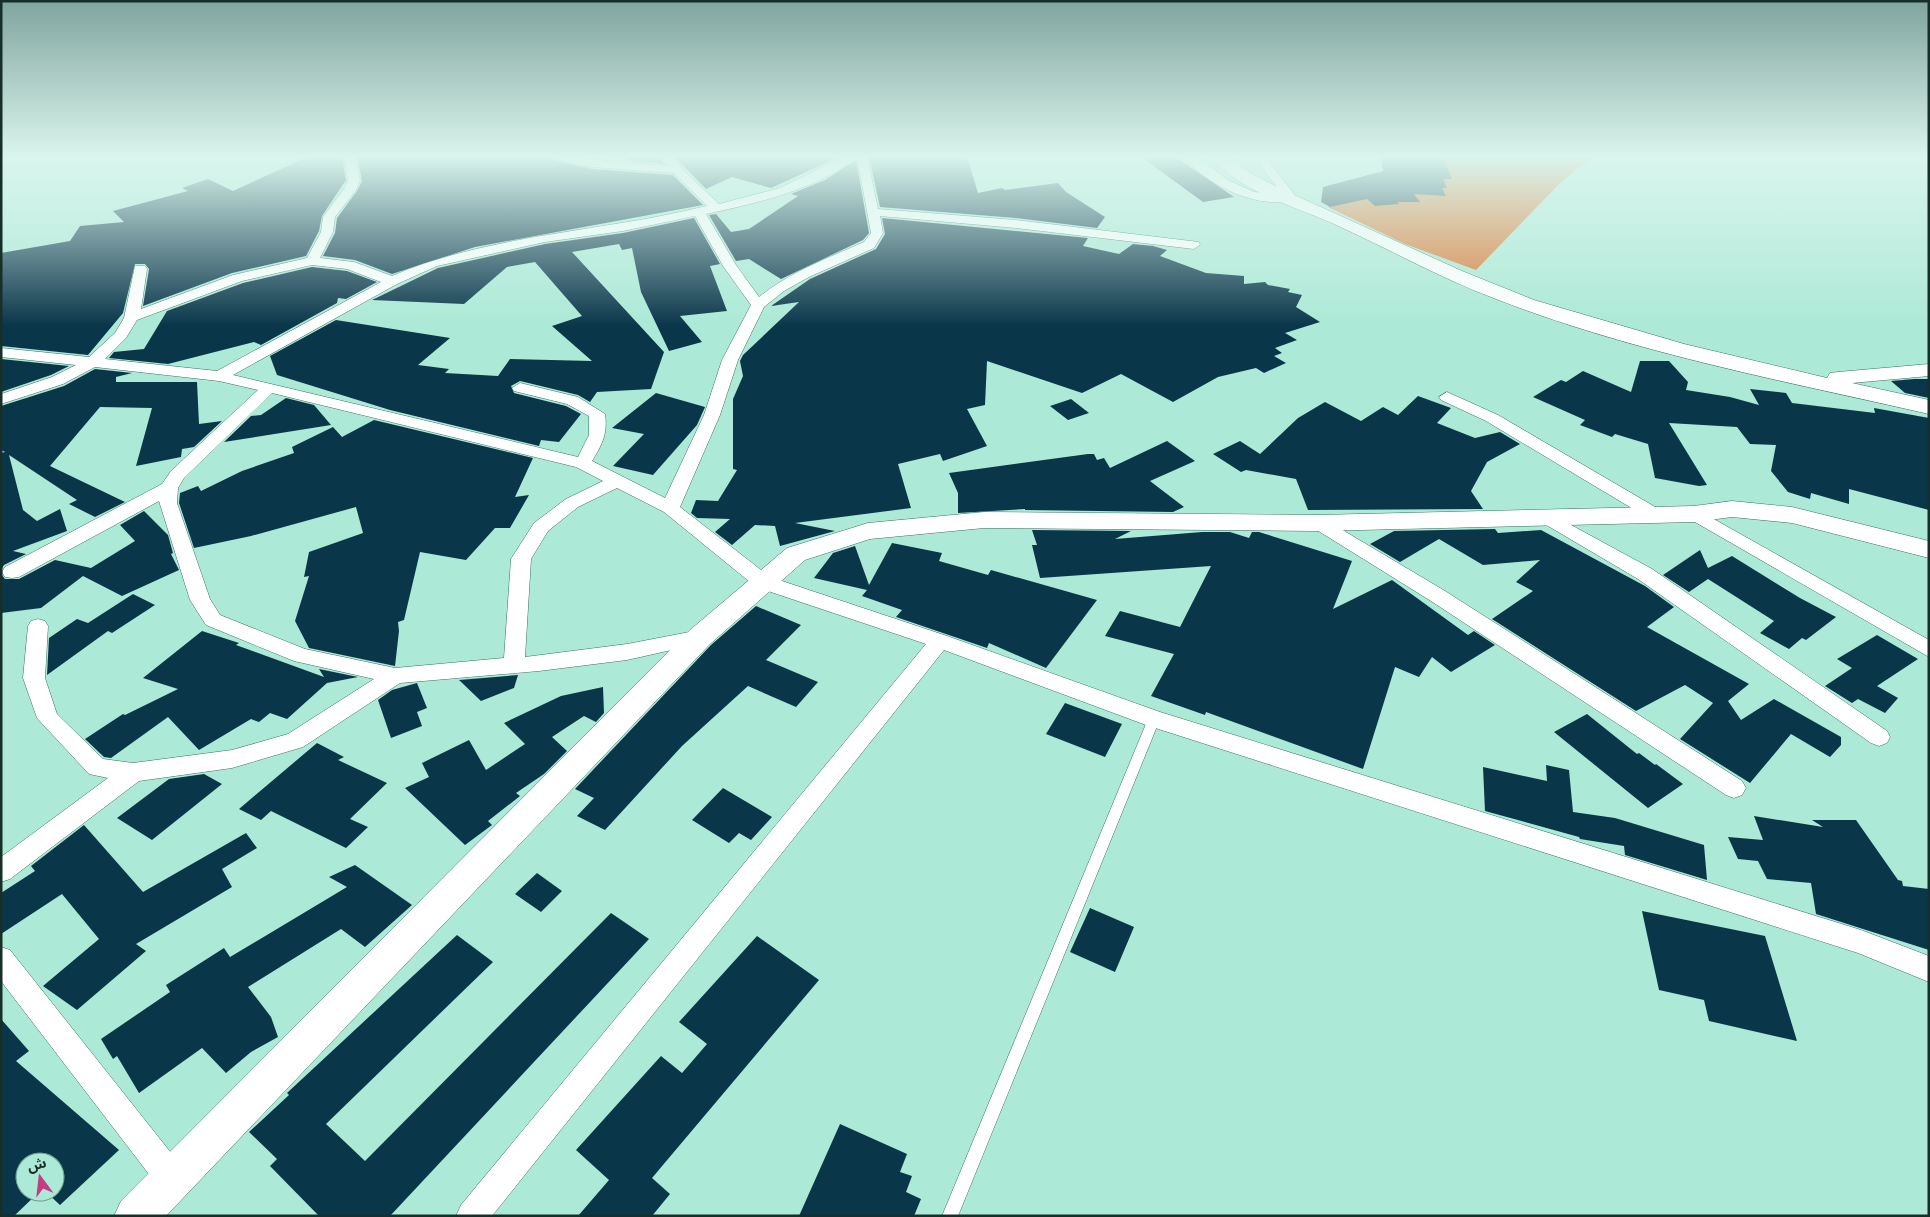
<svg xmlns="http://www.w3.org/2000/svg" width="1930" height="1217" viewBox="0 0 1930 1217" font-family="Montserrat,'Noto Sans Arabic',sans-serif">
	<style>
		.forest { fill: #db7b36 }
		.building { fill: #0a364a }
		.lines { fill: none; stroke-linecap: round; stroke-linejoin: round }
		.lane-casing { stroke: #377362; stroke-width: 1 }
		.street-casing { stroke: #377362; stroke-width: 1 }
		.secondary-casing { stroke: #377362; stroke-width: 1 }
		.lane { fill: #fff; fill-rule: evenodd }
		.street { fill: #fff; fill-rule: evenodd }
		.secondary { fill: #fff; fill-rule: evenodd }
	</style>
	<rect width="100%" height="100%" fill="#ace9d6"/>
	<path class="forest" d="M 1428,156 L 1593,156 L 1561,182 L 1476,270 L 1405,244 L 1328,207 L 1413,189 Z"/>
	<path class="building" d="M 309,156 L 342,156 L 346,180 L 322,216 L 319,231 L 306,256 L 232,273 L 143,306 L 149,269 L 145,264 L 135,264 L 123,313 L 88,355 L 1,346 L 1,253 L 70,241 L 80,226 L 124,222 L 113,211 L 188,191 L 182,188 L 208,179 L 233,191 Z
		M 357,156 L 551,156 L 554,160 L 593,169 L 673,175 L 703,205 L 475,247 L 392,274 L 355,260 L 323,256 L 335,233 L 337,218 L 357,191 L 362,181 Z
		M 627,156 L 841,156 L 771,188 L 732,177 L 706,189 L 674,156 L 665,157 L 662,160 L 664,164 L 626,160 Z
		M 869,156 L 967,156 L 978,193 L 1002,188 L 1005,190 L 1058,183 L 1066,192 L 1105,217 L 1097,228 L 1016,218 L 880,207 Z
		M 1140,156 L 1174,156 L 1234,197 L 1203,202 Z
		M 1381,156 L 1444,158 L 1452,179 L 1443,179 L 1447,188 L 1442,188 L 1446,196 L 1414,194 L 1420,202 L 1397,202 L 1399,204 L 1375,206 L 1367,199 L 1330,207 L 1321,202 L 1323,187 L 1383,171 Z
		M 856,160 L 869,233 L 863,240 L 781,279 L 749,259 L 736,261 L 709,215 L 716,214 L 731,232 L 749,229 L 798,196 L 791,194 L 825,180 Z
		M 694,218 L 720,264 L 710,266 L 727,311 L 680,316 L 702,342 L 669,351 L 641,292 L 632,248 L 622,250 L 619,244 L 572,252 L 664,352 L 651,389 L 597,392 L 590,402 L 578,395 L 520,381 L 511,386 L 514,393 L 566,406 L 581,414 L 559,442 L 541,440 L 539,446 L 390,410 L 277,375 L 270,356 L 336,320 L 450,338 L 418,365 L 449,369 L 445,373 L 498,376 L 510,359 L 592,361 L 552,326 L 582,316 L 535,262 L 507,267 L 464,304 L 372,300 L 438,268 L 545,244 L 623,233 Z
		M 882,218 L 1088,238 L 1083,246 L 1119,254 L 1133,244 L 1153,246 L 1167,250 L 1160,256 L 1206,273 L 1244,276 L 1244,284 L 1265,282 L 1268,285 L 1290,289 L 1288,292 L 1302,295 L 1296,307 L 1320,322 L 1285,333 L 1297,340 L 1275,348 L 1282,353 L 1274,356 L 1286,363 L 1264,373 L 1256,368 L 1218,377 L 1173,402 L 1121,374 L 1082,393 L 987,361 L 985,405 L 967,409 L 987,446 L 943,461 L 940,454 L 898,464 L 911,508 L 795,523 L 835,531 L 780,546 L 775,526 L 755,525 L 732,545 L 715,532 L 730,519 L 697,518 L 691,513 L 696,500 L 718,501 L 737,470 L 733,469 L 733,399 L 743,376 L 740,361 L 743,355 L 799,302 L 771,306 L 810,279 L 876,249 L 885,234 Z
		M 312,267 L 347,271 L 377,282 L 346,299 L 338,298 L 337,303 L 261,345 L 254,342 L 168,364 L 109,358 L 114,352 L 144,349 L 167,311 L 243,283 Z
		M 1,359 L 69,366 L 51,375 L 1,392 Z
		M 1640,361 L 1669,361 L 1688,382 L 1686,390 L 1730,397 L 1759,405 L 1750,389 L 1786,393 L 1792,403 L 1875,413 L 1874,408 L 1929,418 L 1929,510 L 1849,489 L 1849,504 L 1811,493 L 1810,499 L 1788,492 L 1771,471 L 1776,445 L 1750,444 L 1737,427 L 1669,423 L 1707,485 L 1699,486 L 1655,478 L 1648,444 L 1615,434 L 1612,437 L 1580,425 L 1585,420 L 1533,397 L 1561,380 L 1566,382 L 1583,371 L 1631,392 Z
		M 95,369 L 132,373 L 116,377 L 116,382 L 197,382 L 199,424 L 222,421 L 194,447 L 182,449 L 181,457 L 136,466 L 152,408 L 100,407 L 50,466 L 125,502 L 95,517 L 69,504 L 77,500 L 9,455 L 23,510 L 37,521 L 60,509 L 67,531 L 13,551 L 26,554 L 4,565 L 1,570 L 1,453 L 5,452 L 1,450 L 1,406 L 64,386 Z
		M 1914,379 L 1929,379 L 1929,398 L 1905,393 L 1891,381 Z
		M 656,393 L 705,407 L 697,425 L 653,475 L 613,466 L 644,434 L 612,428 Z
		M 1418,396 L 1451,408 L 1437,423 L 1475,438 L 1500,432 L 1520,444 L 1487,462 L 1471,491 L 1483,509 L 1308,510 L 1296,479 L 1246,470 L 1241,472 L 1213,454 L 1240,441 L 1260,454 L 1298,418 L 1325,402 L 1361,421 L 1383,407 L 1398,415 Z
		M 286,398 L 314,405 L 331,425 L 224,442 L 251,416 L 261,415 Z
		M 1071,399 L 1089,413 L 1068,420 L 1050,406 Z
		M 374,420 L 533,458 L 515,497 L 529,495 L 510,528 L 495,528 L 466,560 L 420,552 L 404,620 L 398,622 L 399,631 L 395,666 L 309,648 L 295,621 L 309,576 L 304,577 L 309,552 L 363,533 L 356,507 L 251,536 L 194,548 L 179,503 L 180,493 L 198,486 L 201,491 L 242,471 L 294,453 L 292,447 L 333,427 L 342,437 Z
		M 1167,441 L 1195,461 L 1150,481 L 1184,507 L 1173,512 L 1025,510 L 1025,509 L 958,513 L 958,493 L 949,473 L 1088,454 L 1094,454 L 1097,460 L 1104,458 L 1110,468 Z
		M 144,511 L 168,535 L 173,553 L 171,554 L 179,570 L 122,596 L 83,576 L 41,608 L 1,613 L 1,574 L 5,579 L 19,579 L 55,560 L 91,568 L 135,541 L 120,525 Z
		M 1495,529 L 1498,533 L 1541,530 L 1645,586 L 1674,607 L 1647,627 L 1749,684 L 1728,701 L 1741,720 L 1774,699 L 1841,737 L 1841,745 L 1830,757 L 1791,734 L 1750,783 L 1680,739 L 1713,703 L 1685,685 L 1636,711 L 1492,619 L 1533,591 L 1516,582 L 1540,560 L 1483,565 L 1439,539 L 1400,562 L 1370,544 L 1394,531 Z
		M 1032,530 L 1131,531 L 1115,539 L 1202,532 L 1230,532 L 1249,538 L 1252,532 L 1259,532 L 1352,561 L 1333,609 L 1392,580 L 1468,635 L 1474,631 L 1495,645 L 1451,672 L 1432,657 L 1419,677 L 1395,667 L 1363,769 L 1206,712 L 1205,715 L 1151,696 L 1174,654 L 1105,636 L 1120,611 L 1180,627 L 1211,566 L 1040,578 L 1032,545 L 1037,545 Z
		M 892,543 L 942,553 L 939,561 L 988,575 L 991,570 L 1097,600 L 1046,668 L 989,643 L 987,648 L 896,617 L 902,610 L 862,596 L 867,590 L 814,578 L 833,553 L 855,546 L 869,585 Z
		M 1700,550 L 1708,568 L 1732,556 L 1800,598 L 1836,617 L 1806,640 L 1802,638 L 1789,649 L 1760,633 L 1774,621 L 1708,579 L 1689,592 L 1663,575 Z
		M 133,594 L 155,605 L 112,633 L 108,631 L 47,675 L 49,638 L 77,619 L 88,623 Z
		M 756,606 L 801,625 L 766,660 L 818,682 L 796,707 L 748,686 L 682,746 L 605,830 L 577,816 L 594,798 L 575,789 L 711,645 Z
		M 202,631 L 239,643 L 236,645 L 324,677 L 319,669 L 358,677 L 327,683 L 287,719 L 270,713 L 259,722 L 251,719 L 199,750 L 168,717 L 111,758 L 104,757 L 85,739 L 123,714 L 125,715 L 178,689 L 143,678 Z
		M 1877,635 L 1918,659 L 1877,686 L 1898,698 L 1885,713 L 1858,699 L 1852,703 L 1825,686 L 1852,668 L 1837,659 Z
		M 518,675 L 514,688 L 481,701 L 459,680 Z
		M 417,683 L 427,708 L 417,712 L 422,726 L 391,738 L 378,700 L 392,690 Z
		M 603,687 L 604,713 L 596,722 L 584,716 L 552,737 L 567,751 L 544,774 L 516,793 L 520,796 L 488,821 L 492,825 L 465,845 L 405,788 L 429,777 L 422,763 L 469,740 L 486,770 L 525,744 L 504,723 L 561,696 Z
		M 1065,703 L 1122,724 L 1105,757 L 1046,734 Z
		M 1587,714 L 1637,754 L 1639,753 L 1655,765 L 1656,764 L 1683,784 L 1648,808 L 1554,732 Z
		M 317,743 L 344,757 L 338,760 L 387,783 L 350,819 L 368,827 L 346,848 L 271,811 L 261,820 L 239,809 Z
		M 1546,765 L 1569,770 L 1573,812 L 1615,818 L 1704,845 L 1707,880 L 1625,855 L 1624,846 L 1580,839 L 1579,837 L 1485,811 L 1483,767 L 1547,781 Z
		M 204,774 L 222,784 L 152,840 L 117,818 L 169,779 Z
		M 723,788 L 772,817 L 751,840 L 739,833 L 729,843 L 692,820 Z
		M 1754,816 L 1823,827 L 1812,820 L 1856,820 L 1898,880 L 1902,881 L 1903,886 L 1929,889 L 1929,950 L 1816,914 L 1811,883 L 1767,879 L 1758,861 L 1738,859 L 1728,837 L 1763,840 Z
		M 84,825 L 143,892 L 246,833 L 257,848 L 222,869 L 232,887 L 136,944 L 146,951 L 77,1010 L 43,986 L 99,939 L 62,894 L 1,934 L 1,893 L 35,871 L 31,866 Z
		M 355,865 L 412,905 L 365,947 L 341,929 L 248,987 L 271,1017 L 278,1037 L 251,1052 L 226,1073 L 202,1048 L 139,1093 L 117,1056 L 113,1059 L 101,1039 L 170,992 L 166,985 L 224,948 L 230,957 L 347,887 L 329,877 Z
		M 537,873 L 562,891 L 541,912 L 515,894 Z
		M 1090,908 L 1134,927 L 1115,972 L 1070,952 Z
		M 1642,911 L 1765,936 L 1797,1041 L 1709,1021 L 1704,1000 L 1659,990 Z
		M 611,913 L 649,939 L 390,1216 L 319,1216 L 270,1166 L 277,1159 L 249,1132 L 289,1095 L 287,1093 L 457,935 L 493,962 L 326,1124 L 365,1161 Z
		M 757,936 L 819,980 L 652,1178 L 670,1194 L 652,1216 L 578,1216 L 609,1180 L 576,1150 L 661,1056 L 682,1073 L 707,1044 L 679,1022 Z
		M 1,1019 L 29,1051 L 16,1061 L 119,1150 L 60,1205 L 46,1192 L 55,1192 L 55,1162 L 25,1162 L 25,1192 L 39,1192 L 14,1216 L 1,1216 Z
		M 840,1124 L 907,1154 L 900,1172 L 912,1176 L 906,1192 L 921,1199 L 914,1216 L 799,1216 Z"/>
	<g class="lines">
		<g class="lane-casing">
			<path id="lane" d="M 1154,715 L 1158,716 L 1160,719 L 958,1216 L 942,1216 L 1148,719 L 1150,716 Z"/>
		</g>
		<g class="street-casing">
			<path id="street" d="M 344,156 L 355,156 L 360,180 L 356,190 L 335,217 L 333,232 L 320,258 L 354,262 L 392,276 C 464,245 544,236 621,223 C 650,219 679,212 707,206 L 674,173 L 593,167 L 554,158 L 553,156 L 668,166 L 664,160 L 666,158 L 674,158 L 681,168 L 719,204 L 780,188 L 845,156 L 867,156 L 878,209 L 1016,220 L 1199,242 L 1200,245 L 1194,249 L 1016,228 L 880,216 L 883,233 L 874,248 L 809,277 L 784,291 L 764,307 L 738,360 L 720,415 L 680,507 L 770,577 L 947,636 L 1160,712 L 1861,930 L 1929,956 L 1929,982 L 1858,953 L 1146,725 L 944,650 L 492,1216 L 456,1216 L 461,1205 L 926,644 L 756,587 L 664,512 L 617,488 L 578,507 L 548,531 L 531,559 L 525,657 L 627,644 L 700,630 L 707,632 L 710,637 L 707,642 L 627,660 L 539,671 L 400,683 L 303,747 L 232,768 L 139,781 L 10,879 L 1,882 L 1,857 L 108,778 L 89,774 L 37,718 L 23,678 L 28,626 L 31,621 L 38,619 L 45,621 L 48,626 L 45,678 L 57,714 L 103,759 L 133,763 L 232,750 L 288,734 L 374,679 L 294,661 L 206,625 L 190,600 L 159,501 L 19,577 L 12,578 L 5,577 L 2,572 L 5,567 L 162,484 L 171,471 L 258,390 L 219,381 L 95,367 L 63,384 L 1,404 L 1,394 L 52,377 L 76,365 L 1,357 L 1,348 L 89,357 L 115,333 L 124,318 L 135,266 L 145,266 L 147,269 L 141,309 L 233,275 L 307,258 L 321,232 L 323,217 L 344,189 L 348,180 ZM 857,157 L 871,233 L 864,242 C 828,258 790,272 759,297 L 736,265 L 706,214 C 754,204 819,189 857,157 ZM 695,216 L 723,266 L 751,305 L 722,360 L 704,415 L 665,498 L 592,461 C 602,445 608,433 605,414 L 578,397 L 520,383 L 512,388 L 514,391 L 567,404 L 589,416 L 589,435 L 578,457 L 233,375 L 397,284 L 437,266 L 545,242 L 623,231 ZM 312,265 L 347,269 L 381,282 L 217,371 L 105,359 L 126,338 L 137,320 L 242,281 ZM 272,393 L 576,467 L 603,481 L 566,499 L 534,523 L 511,559 L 504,658 L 395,668 L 305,649 L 220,615 L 210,599 L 177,503 L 178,488 L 184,478 Z
				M 1183,156 L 1196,156 L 1228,180 L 1254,192 L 1283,195 L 1259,164 L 1258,156 L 1268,156 L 1271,164 L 1297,198 C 1293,202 1289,202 1283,202 C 1248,205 1205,183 1183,156 Z
				M 1447,392 L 1498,415 L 1662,511 L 1665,515 L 1662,519 L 1650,519 L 1486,421 L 1441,400 L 1439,397 Z
				M 1694,508 L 1929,640 L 1929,657 L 1688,518 L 1685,514 L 1688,510 Z
				M 1549,513 L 1652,569 L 1887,731 L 1890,737 L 1887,743 L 1879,746 L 1871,743 L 1638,579 L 1543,523 L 1540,519 L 1543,515 Z
				M 1318,517 L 1324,519 L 1445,591 L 1742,781 L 1746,788 L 1742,795 L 1734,798 L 1726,795 L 1431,601 L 1312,527 L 1309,523 L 1312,519 Z
				M 1,947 L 10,950 L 183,1168 L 188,1179 L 183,1190 L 172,1195 L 161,1190 L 1,981 Z"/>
		</g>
		<g class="secondary-casing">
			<path id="secondary" d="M 1211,156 L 1228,156 L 1250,173 L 1281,189 L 1462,271 L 1534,300 L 1684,344 L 1827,378 L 1830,373 L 1838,372 L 1929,364 L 1929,376 L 1852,383 L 1929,400 L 1929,414 C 1784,381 1635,353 1496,299 C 1440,278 1387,248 1332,223 C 1296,207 1234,189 1211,156 Z
				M 1732,501 L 1792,507 L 1929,541 L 1929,558 L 1792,523 L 1732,517 L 1694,522 L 1318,531 L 984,528 L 870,539 L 805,560 L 710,644 L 166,1216 L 114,1216 L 121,1201 L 690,630 L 787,548 L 868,523 L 984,512 L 1318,515 L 1694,506 Z"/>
		</g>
		<use href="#lane" class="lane"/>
		<use href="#street" class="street"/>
		<use href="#secondary" class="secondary"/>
	</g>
	<linearGradient id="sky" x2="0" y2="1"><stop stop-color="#80a49e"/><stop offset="0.48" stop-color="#daf5ed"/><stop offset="1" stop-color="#daf5ed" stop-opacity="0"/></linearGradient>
	<rect width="1930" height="326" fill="url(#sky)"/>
	<rect width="1930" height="1217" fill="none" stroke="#172f28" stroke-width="5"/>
	<g transform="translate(40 1177) rotate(345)"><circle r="24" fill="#ace9d6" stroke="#709f90"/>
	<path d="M0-4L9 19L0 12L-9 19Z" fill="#c23d81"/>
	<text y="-8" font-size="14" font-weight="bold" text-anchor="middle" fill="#172f28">ش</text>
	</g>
</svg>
